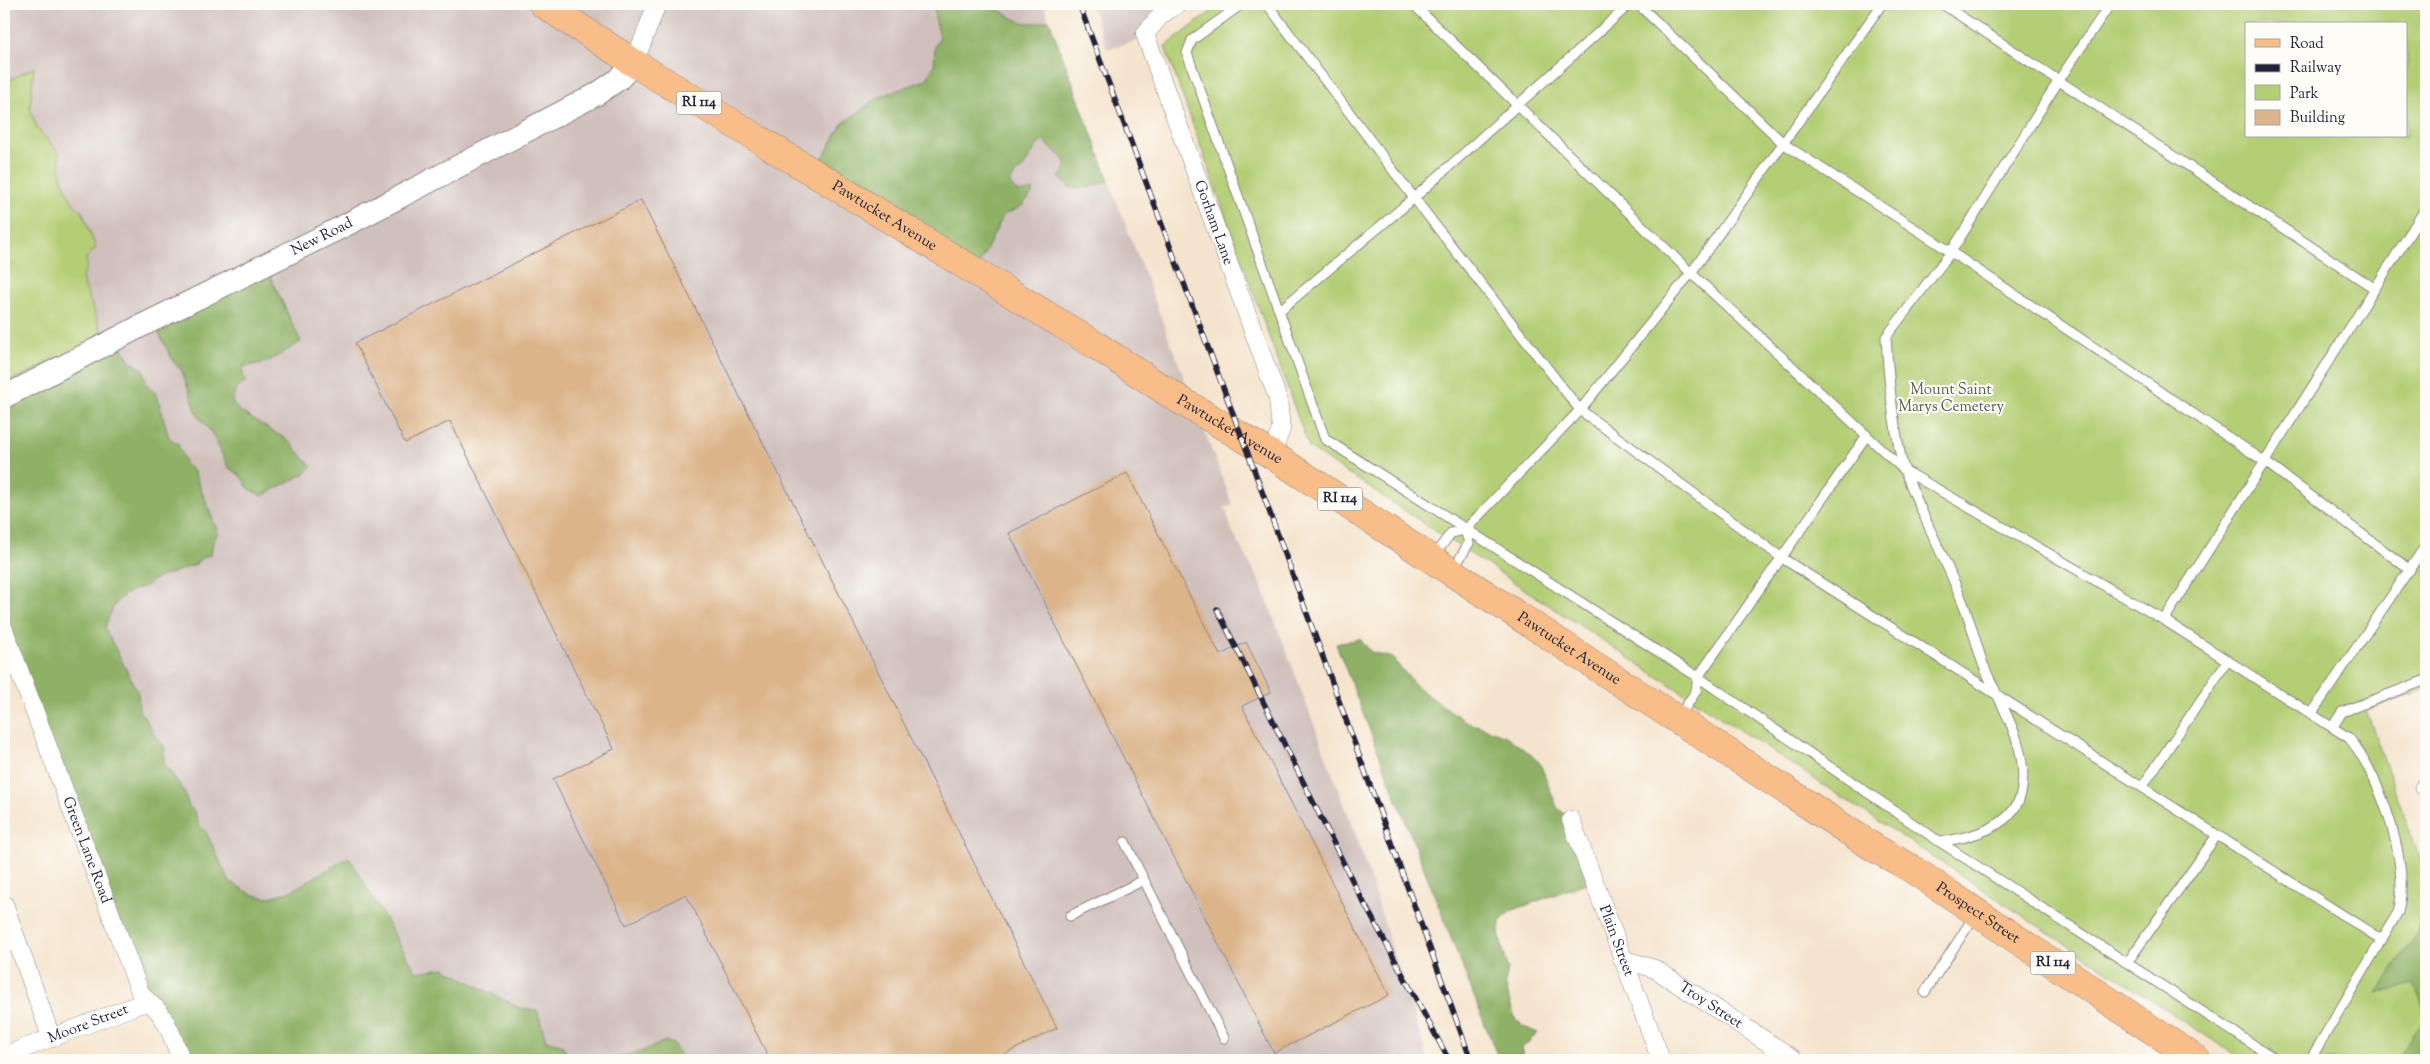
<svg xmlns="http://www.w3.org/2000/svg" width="2430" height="1064" viewBox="0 0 2430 1064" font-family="'Sorts Mill Goudy',serif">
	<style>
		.industrial { fill: #d0c0bc; fill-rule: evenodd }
		.green { fill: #b4ce74; stroke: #6b7858; fill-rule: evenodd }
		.forest { fill: #8fb166; stroke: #586a50 }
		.building { fill: #dbb48a }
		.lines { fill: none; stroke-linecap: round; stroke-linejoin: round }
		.service-casing { stroke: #8c8384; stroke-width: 11 }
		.minor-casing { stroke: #8c8384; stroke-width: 19 }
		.tertiary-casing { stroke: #8c8384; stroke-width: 24 }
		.primary-casing { stroke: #8c8384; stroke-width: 29 }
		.service { stroke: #fff; stroke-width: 9 }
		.minor { stroke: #fff; stroke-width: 18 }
		.tertiary { stroke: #fff; stroke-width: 22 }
		.primary { stroke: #f8bd89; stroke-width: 28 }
		.rail-casing { stroke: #22223b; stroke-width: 5.5 }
		.rail { stroke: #fdfcf7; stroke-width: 4; stroke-dasharray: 11; stroke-linecap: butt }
		.labels { text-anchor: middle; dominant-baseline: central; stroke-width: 4.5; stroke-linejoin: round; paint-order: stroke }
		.shield { fill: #fdfcf7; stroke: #646373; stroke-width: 1 }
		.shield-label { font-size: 14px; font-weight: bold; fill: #22223b }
		.street-label { font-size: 15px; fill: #22223b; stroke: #fdfcf7 }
		.park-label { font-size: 15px; fill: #555e4f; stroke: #fdfcf7 }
	</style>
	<rect width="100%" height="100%" fill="#fdfcf7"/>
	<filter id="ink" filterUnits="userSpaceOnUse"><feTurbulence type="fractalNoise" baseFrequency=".02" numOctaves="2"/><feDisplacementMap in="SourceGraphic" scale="10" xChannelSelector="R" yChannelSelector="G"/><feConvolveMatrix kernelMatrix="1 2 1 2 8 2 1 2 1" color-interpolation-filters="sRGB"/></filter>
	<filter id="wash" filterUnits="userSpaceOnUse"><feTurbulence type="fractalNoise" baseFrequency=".0096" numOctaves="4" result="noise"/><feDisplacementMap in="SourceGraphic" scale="20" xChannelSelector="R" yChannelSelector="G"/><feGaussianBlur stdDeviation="1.12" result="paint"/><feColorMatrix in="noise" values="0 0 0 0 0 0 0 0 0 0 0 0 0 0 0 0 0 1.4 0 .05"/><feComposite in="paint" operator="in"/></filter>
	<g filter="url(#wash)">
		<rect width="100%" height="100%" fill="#f5e4cd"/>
		<path class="industrial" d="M 4,4 L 936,4 L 934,13 L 940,37 L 935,45 L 934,66 L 926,80 L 879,97 L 1004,214 L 1014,211 L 1028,202 L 1033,190 L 1018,193 L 1010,185 L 1014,173 L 1026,165 L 1036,145 L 1044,140 L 1053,150 L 1061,155 L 1067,167 L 1088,188 L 1109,181 L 1233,506 L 1225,507 L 1232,531 L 1261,584 L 1356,835 L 1428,1060 L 684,1060 L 673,1044 L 665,1041 L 646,1050 L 609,1060 L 572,1060 L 561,1044 L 546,1040 L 537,1010 L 519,1008 L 444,968 L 416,972 L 349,857 L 289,892 L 265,898 L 251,894 L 229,881 L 206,832 L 199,825 L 194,812 L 189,807 L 184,791 L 164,763 L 164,745 L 154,739 L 145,716 L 139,711 L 138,693 L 105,628 L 112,606 L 136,589 L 149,585 L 153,580 L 196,564 L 200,559 L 211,554 L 213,542 L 193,470 L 186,465 L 178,444 L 169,439 L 157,395 L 146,383 L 143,369 L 129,360 L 115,333 L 103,336 L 82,278 L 87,266 L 83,213 L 73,204 L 62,180 L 58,152 L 37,128 L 30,108 L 34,67 L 4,83 ZM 263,261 L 301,342 L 267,362 L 242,367 L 243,378 L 236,389 L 232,402 L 239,411 L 289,441 L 248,488 L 241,476 L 229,468 L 211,432 L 198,416 L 181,369 Z
			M 984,4 L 1043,4 L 1049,20 L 1034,25 L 1023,23 Z
			M 1091,4 L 1181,4 L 1147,38 L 1107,49 Z"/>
		<path class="green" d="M 1221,4 L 2426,4 L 2426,689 L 2366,710 L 2426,876 L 2426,1060 L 2243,1060 L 1309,448 L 1165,47 ZM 2246,24 L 2406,24 L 2406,136 L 2246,136 Z
			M 34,67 L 30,108 L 37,128 L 58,152 L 62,180 L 73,203 L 83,213 L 96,248 L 86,258 L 87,266 L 82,278 L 103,336 L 4,384 L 4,83 Z"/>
		<path class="forest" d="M 936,4 C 949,4 973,0 984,4 C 1012,12 1015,30 1049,20 L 1109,181 L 1088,188 L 1069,187 L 1059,177 L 1067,167 L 1061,155 L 1053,150 L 1044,140 C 1034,146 1033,153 1027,162 C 1021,173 1016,169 1010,184 L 1018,193 L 1034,190 C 1027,204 1018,210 1004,214 L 978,267 L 818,167 L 842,124 L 879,97 L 926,80 L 934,66 L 935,45 L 940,37 L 934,13 Z
			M 263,261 L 301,342 L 267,362 L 243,367 L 243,378 L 247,381 L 236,389 L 232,402 L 239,411 L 289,441 L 312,467 L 306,473 L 262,496 L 248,488 L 241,476 L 229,468 L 211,432 L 198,416 L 181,369 L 175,364 L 149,315 Z
			M 115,333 L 129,360 L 143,369 L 146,383 L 157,395 L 169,438 L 178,444 L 186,465 L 193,470 L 218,532 L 213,542 L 211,554 L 200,559 L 196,564 L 153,580 C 148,587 143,586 136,589 C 114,600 112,607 105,628 L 138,693 L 139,711 C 152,722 149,736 164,745 L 164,763 L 184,791 L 189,807 L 195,812 L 199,825 L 206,832 L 229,881 L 251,894 L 266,898 L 289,892 L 349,857 L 416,972 L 444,968 L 519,1008 L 537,1010 L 546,1040 L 561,1044 L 572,1060 L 178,1060 L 152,1005 L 4,634 L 4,384 Z
			M 1360,639 L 1371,652 L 1392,658 L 1419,689 L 1465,721 L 1506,736 L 1539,761 L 1557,807 L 1569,820 L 1591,881 L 1511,911 L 1500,922 L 1499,934 L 1508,969 L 1505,983 L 1513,1014 L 1522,1026 L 1538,1033 L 1522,1048 L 1523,1060 L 1499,1060 L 1336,644 Z
			M 2423,906 L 2426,907 L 2426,1014 L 2414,984 L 2377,993 L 2417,933 Z
			M 2426,1021 L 2426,1060 L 2394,1060 C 2411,1046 2408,1032 2426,1021 Z
			M 665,1041 L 673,1044 L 684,1060 L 609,1060 L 646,1050 Z"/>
		<g id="blocks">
			<path class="building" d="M 641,200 L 1057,1028 L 993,1060 L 770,1060 L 686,894 L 626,925 L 553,779 L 614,749 L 450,421 L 405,443 L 355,343 Z
				M 1127,473 L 1220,655 L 1246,642 L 1271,692 L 1242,706 L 1389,995 L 1274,1053 L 1009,533 Z"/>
		</g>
	</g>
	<g filter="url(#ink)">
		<use href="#blocks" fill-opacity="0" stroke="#8c8384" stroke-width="1"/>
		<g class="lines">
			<g class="service-casing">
				<path id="service" d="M 1242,4 L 1192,40 L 1187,53 L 1325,439 L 1698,677 L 1940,842 L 2277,1060
					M 1267,4 L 1414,198 L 1580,410 L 1782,558 L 2382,940
					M 1413,4 L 1691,273 L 1904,470 L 2164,620 L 2349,738 C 2380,775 2411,864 2398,912 L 2310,1060
					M 1638,4 L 1784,144 L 1951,252 L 2264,461 L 2410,570
					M 1942,4 L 2374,288
					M 1279,311 L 1414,198 L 1630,4
					M 1433,557 L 1451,533 L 1465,530 L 1580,410 L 1691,273 L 1882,4
					M 1453,570 L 1469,543 L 1465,530
					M 2164,620 L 2426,208
					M 2312,713 L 2426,545
					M 1679,717 L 1696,691 L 1698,677 L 1867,435
					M 2333,726 L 2342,712 L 2426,680
					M 2142,787 L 2228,660
					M 1125,842 L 1144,880
					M 1940,842 C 1972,837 2017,827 2022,788 C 2028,742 1999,704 1983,664 C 1976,644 1971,622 1963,603 C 1945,558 1922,516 1905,471 C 1901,462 1900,451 1898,442 C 1891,407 1888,372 1886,337 L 1951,252 L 2059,80 L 2110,4
					M 1070,916 L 1144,880 L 1224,1038
					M 2127,963 L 2217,835
					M 1925,992 L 1975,915"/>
			</g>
			<g class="minor-casing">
				<g id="minor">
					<path id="s1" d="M 1177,4 L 1160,16 L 1145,34 L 1278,399 L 1281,429 L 1272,455"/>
					<path d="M 634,63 L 657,4"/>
					<path id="s2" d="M 4,630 L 140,992 C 147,1004 153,1003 159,1012 C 170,1026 175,1044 181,1060"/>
					<path d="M 2424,787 L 2426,786"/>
					<path id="s3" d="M 1571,820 L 1661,1060"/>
					<path d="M 4,904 L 51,1037"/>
					<path id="s4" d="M 1622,959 L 1655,969 L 1795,1060"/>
					<path id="s5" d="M 4,1056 L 145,1002"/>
				</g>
			</g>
			<g class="tertiary-casing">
				<g id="tertiary">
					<path id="s6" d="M 4,397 L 143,325 L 342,227 L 597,94 L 619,79 L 634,63"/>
				</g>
			</g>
			<g class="primary-casing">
				<g id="primary">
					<path id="s7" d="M 543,4 L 634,63 L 1097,346 L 1175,397 L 1272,455 L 1876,849 L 1909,867 L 2197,1060"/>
				</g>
			</g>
			<use href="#service" class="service"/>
			<use href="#minor" class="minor"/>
			<use href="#tertiary" class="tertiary"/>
			<use href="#primary" class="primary"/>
			<g class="rail-casing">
				<path id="rail" d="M 1079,4 L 1253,467 L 1471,1060
					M 1217,609 L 1356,888 L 1449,1060"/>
			</g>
			<use href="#rail" class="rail"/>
		</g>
	</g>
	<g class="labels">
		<g class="shield">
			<rect x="676.5" y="91.5" width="45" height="23" rx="4"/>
			<rect x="1317.5" y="487.5" width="45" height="23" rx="4"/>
			<rect x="2030.5" y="951.5" width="45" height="23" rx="4"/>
		</g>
		<g class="shield-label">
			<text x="699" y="103">RI 114</text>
			<text x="1340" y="499">RI 114</text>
			<text x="2053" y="963">RI 114</text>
		</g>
		<g class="street-label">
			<text stroke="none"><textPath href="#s7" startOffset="402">Pawtucket Avenue</textPath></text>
			<text stroke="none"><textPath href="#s1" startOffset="245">Gorham Lane</textPath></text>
			<text stroke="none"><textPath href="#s6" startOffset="356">New Road</textPath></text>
			<text stroke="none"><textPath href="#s7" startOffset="808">Pawtucket Avenue</textPath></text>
			<text stroke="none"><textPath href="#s7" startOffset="1212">Pawtucket Avenue</textPath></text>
			<text stroke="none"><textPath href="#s2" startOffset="235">Green Lane Road</textPath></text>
			<text stroke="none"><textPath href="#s7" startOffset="1699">Prospect Street</textPath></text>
			<text stroke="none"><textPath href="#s3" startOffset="129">Plain Street</textPath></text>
			<text stroke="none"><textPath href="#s4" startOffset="101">Troy Street</textPath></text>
			<text stroke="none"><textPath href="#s5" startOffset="90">Moore Street</textPath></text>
		</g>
		<g class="park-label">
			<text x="1951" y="390">Mount Saint<tspan x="1951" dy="17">Marys Cemetery</tspan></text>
		</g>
	</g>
	<rect width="2430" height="1064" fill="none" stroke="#fdfcf7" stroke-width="20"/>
	<rect x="2245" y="22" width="162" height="115" fill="#fdfcf7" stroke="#a5a5ac"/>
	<rect x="2255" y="39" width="25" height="8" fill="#f8bd89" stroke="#a5a5ac"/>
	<text x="2290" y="48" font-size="15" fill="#22223b">Road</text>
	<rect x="2255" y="64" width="25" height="8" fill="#22223b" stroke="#a5a5ac"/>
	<text x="2290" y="72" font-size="15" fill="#22223b">Railway</text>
	<rect x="2255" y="85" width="25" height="15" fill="#b4ce74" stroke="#a5a5ac"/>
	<text x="2290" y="98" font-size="15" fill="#22223b">Park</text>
	<rect x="2255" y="110" width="25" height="15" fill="#dbb48a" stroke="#a5a5ac"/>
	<text x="2290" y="122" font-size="15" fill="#22223b">Building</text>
</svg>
